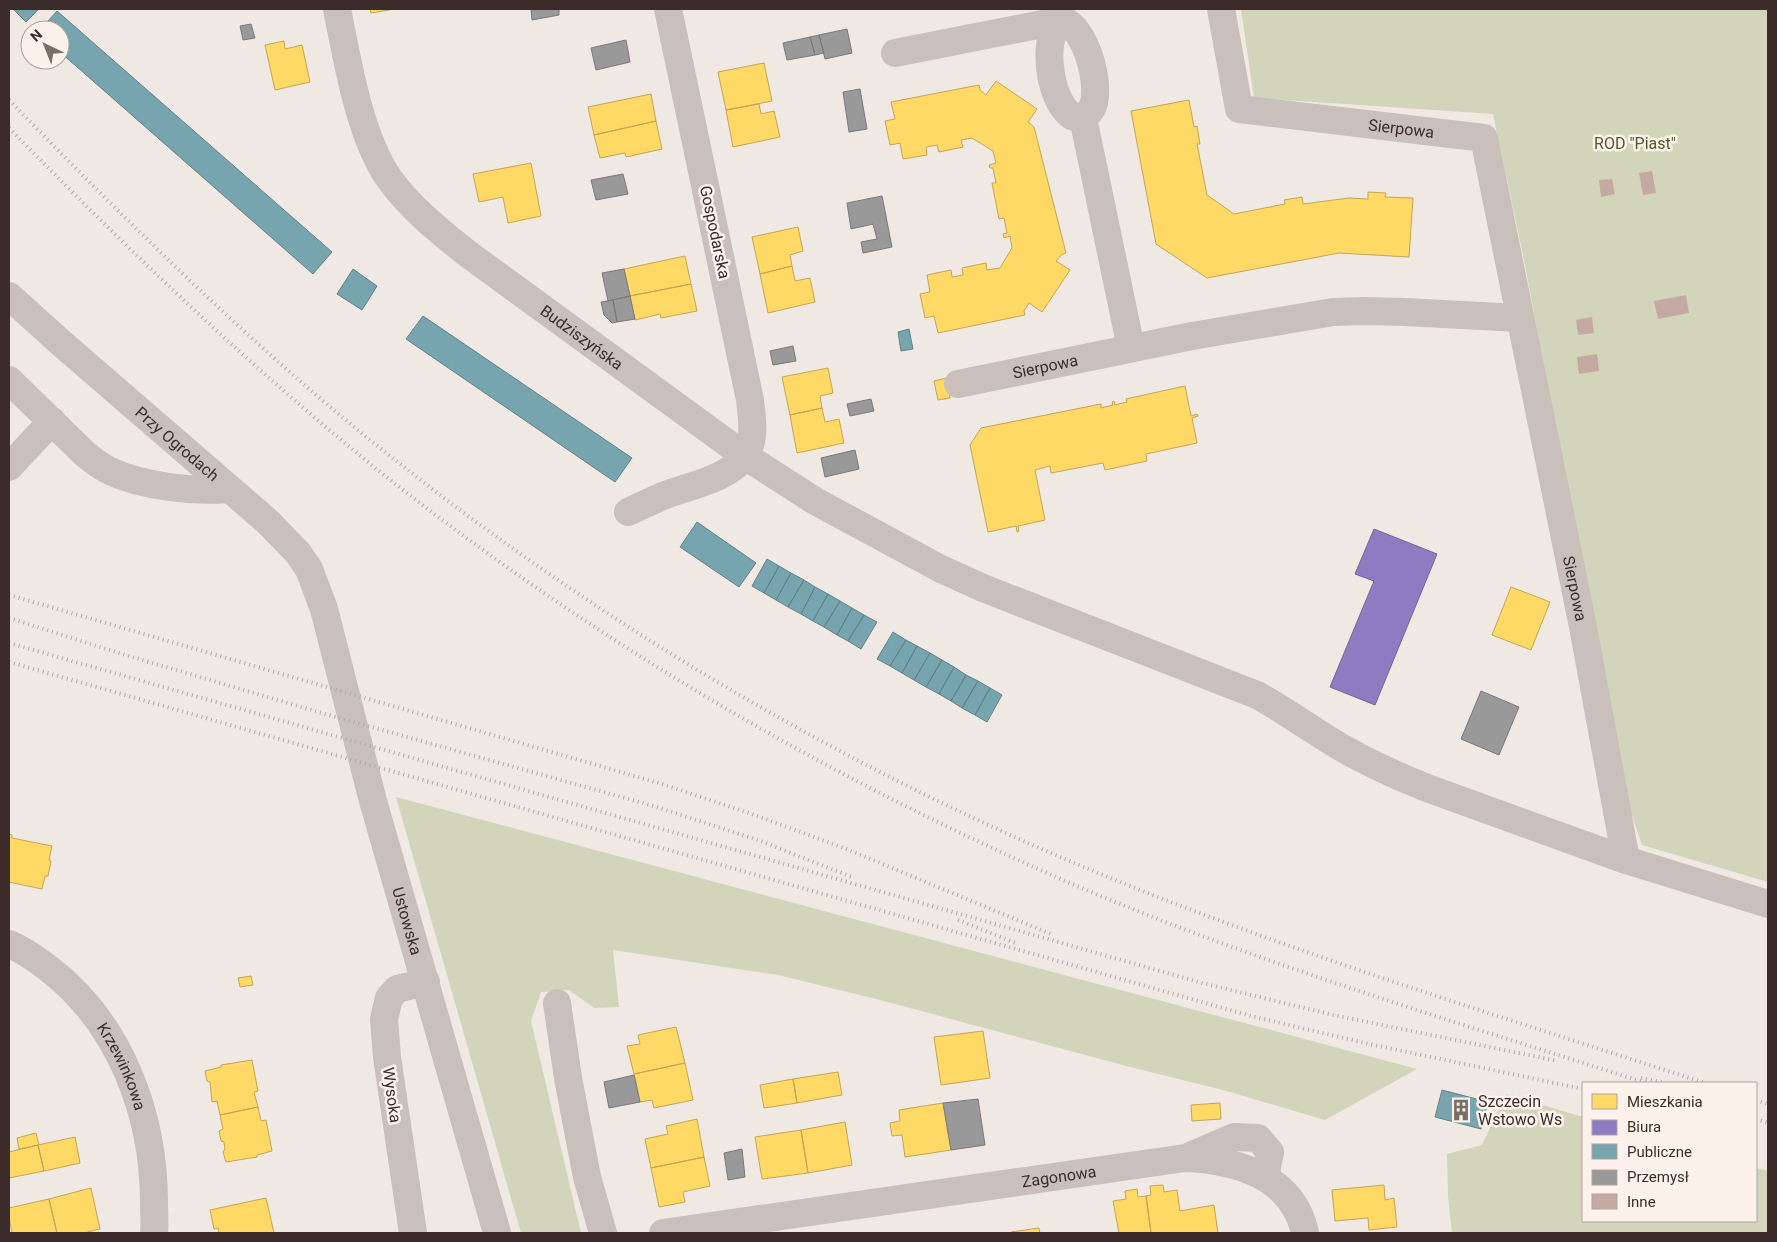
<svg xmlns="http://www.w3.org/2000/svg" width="1777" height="1242" viewBox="0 0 1777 1242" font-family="Roboto,sans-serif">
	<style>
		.green { fill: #d3d5bb }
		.homes { fill: #ffd966; stroke: #c4a554 }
		.offices { fill: #8e7cc3; stroke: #756495 }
		.public { fill: #76a5af; stroke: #648187 }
		.industry { fill: #999; stroke: #7d7877 }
		.building { fill: #c5a9a3 }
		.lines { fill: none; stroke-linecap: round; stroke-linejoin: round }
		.minor { stroke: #c9c0bc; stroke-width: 28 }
		.rail { stroke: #b1a9a6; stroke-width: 4; stroke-dasharray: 1 4; stroke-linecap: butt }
		.labels { text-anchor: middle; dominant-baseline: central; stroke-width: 5; stroke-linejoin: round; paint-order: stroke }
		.street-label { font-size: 16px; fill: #3b2c29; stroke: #fcf2eb }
		.park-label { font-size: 16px; fill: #4f5c2a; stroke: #fcf2eb }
		.poi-label { font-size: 16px; fill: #3b2c29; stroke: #fcf2eb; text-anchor: start }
	</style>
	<rect width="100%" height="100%" fill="#efe8e3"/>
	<path class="green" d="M 1241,9 L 1768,9 L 1768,882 L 1642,845 L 1626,797 L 1524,260 L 1493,114 L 1254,98 Z
		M 396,797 L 1417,1069 L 1325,1120 L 1223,1090 L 1134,1068 L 880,1000 L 778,975 L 613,950 L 619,1007 L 594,1008 L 569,990 L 541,992 L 531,1021 L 581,1233 L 521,1233 Z
		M 1506,1094 L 1583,1117 L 1583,1221 L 1756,1221 L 1756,1168 L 1768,1171 L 1768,1233 L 1452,1233 L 1448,1196 L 1447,1154 L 1482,1145 Z"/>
	<path class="homes" d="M 370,9 L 395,9 L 371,13 Z
		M 284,41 L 285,49 L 302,45 L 310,82 L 275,90 L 265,45 Z
		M 764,63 L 772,101 L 726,110 L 718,72 Z
		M 996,81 L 1037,109 L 1028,122 L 1034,127 L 1066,253 L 1061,255 L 1056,261 L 1070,270 L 1042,312 L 1029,303 L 1024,311 L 1025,315 L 938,333 L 934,316 L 925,318 L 920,294 L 930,292 L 927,275 L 951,270 L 952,277 L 963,275 L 962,268 L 986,263 L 987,270 L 1000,268 L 1012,248 L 1010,236 L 1004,238 L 1003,234 L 1007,233 L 1004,218 L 999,219 L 992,183 L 996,183 L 993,168 L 990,168 L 989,165 L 996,163 L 993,151 L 972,138 L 961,140 L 963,147 L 939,152 L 937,145 L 926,147 L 927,155 L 903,159 L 900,143 L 890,145 L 885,121 L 895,119 L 891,102 L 979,85 L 980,90 L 986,95 Z
		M 651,94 L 656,121 L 594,135 L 588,107 Z
		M 1189,100 L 1194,127 L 1197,126 L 1200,144 L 1197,144 L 1207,195 L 1234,214 L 1285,204 L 1284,200 L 1302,197 L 1303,204 L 1349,198 L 1368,199 L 1368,192 L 1386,193 L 1385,197 L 1413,198 L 1409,257 L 1339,253 L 1207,278 L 1156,244 L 1131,111 Z
		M 759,104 L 761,114 L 774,111 L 780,137 L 733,147 L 726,110 Z
		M 656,121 L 662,149 L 626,157 L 625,153 L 600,158 L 594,135 Z
		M 531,163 L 541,216 L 508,223 L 503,197 L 479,202 L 473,174 Z
		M 798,227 L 803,251 L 790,255 L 792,266 L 760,274 L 752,237 Z
		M 685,256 L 691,284 L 630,296 L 624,269 Z
		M 792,266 L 795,281 L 810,278 L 815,302 L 768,313 L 760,274 Z
		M 691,284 L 697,311 L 661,318 L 660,314 L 635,320 L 630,296 Z
		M 828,368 L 833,393 L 820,396 L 822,408 L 790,415 L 782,377 Z
		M 947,378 L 950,398 L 938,400 L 934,381 Z
		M 1185,386 L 1191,416 L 1197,414 L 1198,416 L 1192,418 L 1197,443 L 1146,454 L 1147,461 L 1105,470 L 1103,463 L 1051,473 L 1050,466 L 1035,470 L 1045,520 L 1018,526 L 1019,531 L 1017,532 L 1016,526 L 988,532 L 970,445 L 981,428 L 1101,404 L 1101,408 L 1113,405 L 1112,402 L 1114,401 L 1115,405 L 1127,402 L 1126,399 Z
		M 822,408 L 825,422 L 839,419 L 844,443 L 797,453 L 790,415 Z
		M 1511,587 L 1550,602 L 1531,650 L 1492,635 Z
		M 9,834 L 12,835 L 12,838 L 52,846 L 49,860 L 51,861 L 48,876 L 45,876 L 42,889 L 9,882 Z
		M 251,976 L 253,985 L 240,987 L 238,978 Z
		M 676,1027 L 685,1063 L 634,1074 L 627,1046 L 640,1044 L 638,1035 Z
		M 983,1031 L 990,1078 L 941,1085 L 934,1037 Z
		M 252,1060 L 258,1091 L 254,1092 L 258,1107 L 220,1115 L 217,1101 L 212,1102 L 210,1082 L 207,1081 L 205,1071 L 221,1067 L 221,1065 Z
		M 685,1063 L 693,1100 L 654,1108 L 652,1100 L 640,1102 L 634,1074 Z
		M 838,1072 L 842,1095 L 797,1103 L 793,1079 Z
		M 793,1079 L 797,1103 L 764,1108 L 760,1085 Z
		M 943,1103 L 951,1150 L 905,1157 L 902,1135 L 892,1136 L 890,1123 L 900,1121 L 899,1110 Z
		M 1220,1103 L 1221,1119 L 1192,1121 L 1191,1105 Z
		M 258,1107 L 261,1121 L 266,1120 L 272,1151 L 257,1155 L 257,1157 L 226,1162 L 223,1152 L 225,1149 L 224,1142 L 221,1141 L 219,1131 L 223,1129 L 220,1115 Z
		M 697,1119 L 704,1157 L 651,1168 L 645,1139 L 668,1134 L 666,1126 Z
		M 845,1122 L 852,1165 L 808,1173 L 801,1130 Z
		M 801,1130 L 808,1173 L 762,1179 L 755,1137 Z
		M 36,1133 L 39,1145 L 19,1149 L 17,1138 Z
		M 75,1137 L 80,1163 L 44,1171 L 38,1145 Z
		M 38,1145 L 44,1171 L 9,1178 L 9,1152 Z
		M 704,1157 L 710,1186 L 683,1192 L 685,1202 L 659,1207 L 651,1168 Z
		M 1163,1185 L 1164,1192 L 1177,1190 L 1180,1211 L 1214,1205 L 1218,1233 L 1151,1233 L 1146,1196 L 1151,1195 L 1150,1186 Z
		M 1384,1185 L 1385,1200 L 1394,1198 L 1397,1227 L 1369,1230 L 1368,1218 L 1335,1221 L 1332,1190 Z
		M 91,1188 L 100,1229 L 83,1233 L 57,1233 L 49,1199 Z
		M 1137,1189 L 1138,1197 L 1146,1196 L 1151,1233 L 1119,1233 L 1113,1201 L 1126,1199 L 1125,1191 Z
		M 266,1198 L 274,1233 L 219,1233 L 218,1228 L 214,1229 L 210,1210 Z
		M 49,1199 L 57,1233 L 12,1233 L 9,1217 L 9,1208 Z
		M 1039,1228 L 1040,1233 L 1011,1233 L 1011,1232 Z"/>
	<path class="offices" d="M 1374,529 L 1437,554 L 1375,705 L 1330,687 L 1374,581 L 1355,574 Z"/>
	<path class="public" d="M 13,9 L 39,9 L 26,22 Z
		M 57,11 L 332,252 L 313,274 L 60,52 L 60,30 L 40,30 Z
		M 353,269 L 377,286 L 362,310 L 337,294 Z
		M 423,316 L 632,458 L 615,482 L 406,339 Z
		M 909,329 L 913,349 L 901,351 L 898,332 Z
		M 697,522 L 756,563 L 739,587 L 680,547 Z
		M 767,559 L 779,566 L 764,593 L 752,586 Z
		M 779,566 L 791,573 L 776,600 L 764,593 Z
		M 791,573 L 804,580 L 788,607 L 776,600 Z
		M 804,580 L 815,587 L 801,614 L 788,607 Z
		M 815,587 L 828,594 L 813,621 L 801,614 Z
		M 828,594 L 840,601 L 824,627 L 813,621 Z
		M 840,601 L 852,608 L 837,635 L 824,627 Z
		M 852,608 L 864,615 L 848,641 L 837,635 Z
		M 864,615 L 877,622 L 861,649 L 848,641 Z
		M 893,632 L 906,640 L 890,666 L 877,659 Z
		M 906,640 L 917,646 L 902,673 L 890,666 Z
		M 917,646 L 930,653 L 914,680 L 902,673 Z
		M 930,653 L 942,660 L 926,687 L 914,680 Z
		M 942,660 L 954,667 L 939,694 L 926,687 Z
		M 954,667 L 966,675 L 951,701 L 939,694 Z
		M 966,675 L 978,681 L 962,708 L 951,701 Z
		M 978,681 L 990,688 L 975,715 L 962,708 Z
		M 990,688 L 1002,695 L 987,722 L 975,715 Z
		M 1442,1090 L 1488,1102 L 1481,1129 L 1435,1117 Z"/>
	<path class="industry" d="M 531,9 L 559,9 L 559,15 L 532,20 Z
		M 251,24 L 255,38 L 243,40 L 240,26 Z
		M 847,29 L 852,53 L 825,59 L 819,35 Z
		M 819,35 L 824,53 L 815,55 L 810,37 Z
		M 810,37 L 815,55 L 787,60 L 783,43 Z
		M 626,40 L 630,62 L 596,70 L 591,48 Z
		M 860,89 L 867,129 L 849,132 L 843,92 Z
		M 623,174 L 628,194 L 596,200 L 591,180 Z
		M 882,196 L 892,247 L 863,253 L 861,242 L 877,239 L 873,224 L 851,229 L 847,203 Z
		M 624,269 L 630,296 L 608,301 L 602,273 Z
		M 630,296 L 635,319 L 617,322 L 613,300 Z
		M 613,300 L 617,322 L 612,323 L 604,315 L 601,302 Z
		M 793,346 L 796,361 L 773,365 L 770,351 Z
		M 871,399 L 874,411 L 850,416 L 847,404 Z
		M 855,450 L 859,469 L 825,477 L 821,458 Z
		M 1481,691 L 1519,707 L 1499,755 L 1461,739 Z
		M 634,1075 L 640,1102 L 609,1108 L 604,1082 Z
		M 978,1099 L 985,1145 L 951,1150 L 943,1103 Z
		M 742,1149 L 745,1177 L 728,1180 L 724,1153 Z"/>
	<path class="building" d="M 1652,171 L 1656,193 L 1643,195 L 1639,173 Z
		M 1612,179 L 1615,194 L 1601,197 L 1599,180 Z
		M 1686,295 L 1689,313 L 1658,319 L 1654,301 Z
		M 1592,317 L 1594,333 L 1578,335 L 1576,320 Z
		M 1597,354 L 1599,371 L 1579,374 L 1577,357 Z"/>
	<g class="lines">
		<g class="minor">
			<path id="s1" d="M 337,9 C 347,59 359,134 388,177 C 409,207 439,231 468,254 L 745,456 L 815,501 L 941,569 L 983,588 L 1257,695 C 1288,712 1316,733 1346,750 C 1372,765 1400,777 1427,788 L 1626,860 L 1768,904"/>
			<path id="s2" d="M 1221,9 L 1239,109 L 1484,138 L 1583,627 L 1626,860"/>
			<path d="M 895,53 L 1063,20 C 1086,29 1101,83 1093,106 C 1091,111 1088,114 1083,118 C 1079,117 1075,118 1072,116 C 1051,103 1043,49 1055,29 C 1057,26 1060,23 1063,20"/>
			<path d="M 1083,118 L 1131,348"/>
			<path id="s3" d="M 9,296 L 60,342 L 268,522 L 298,553 L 309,569 L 324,609 L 373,801 L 497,1233"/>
			<path d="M 9,380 L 84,453 C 92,460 100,466 110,471 C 142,486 193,492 228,489"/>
			<path id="s4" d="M 958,384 L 1192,336 L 1333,312 L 1364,311 L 1405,312 L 1520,318"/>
			<path d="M 9,467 L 52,421"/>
			<path d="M 628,512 C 639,507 651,501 663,496 C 688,486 729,479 745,456 C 756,440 752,418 750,400 L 668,9"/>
			<path id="s5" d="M 9,944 C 22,949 36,959 48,968 C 120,1023 154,1114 154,1203 C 154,1213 155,1223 154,1233"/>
			<path d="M 557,1003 L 568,1078 L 587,1177 L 603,1233"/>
			<path d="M 1190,1156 L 1234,1137 L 1258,1138 L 1270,1152 L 1265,1177"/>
			<path d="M 413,1233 L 387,1057 L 384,1019 L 389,998 L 397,989 L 426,982"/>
			<path id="s6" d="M 663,1233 L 1185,1158 C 1236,1160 1293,1176 1305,1233"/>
		</g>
		<path class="rail" d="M 9,100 C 134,229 262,356 404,467 C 595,617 806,744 1028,843 C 1247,940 1478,1009 1705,1083
			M 9,128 C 128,250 251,368 384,475 C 591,639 821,774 1063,880 C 1252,962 1450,1020 1646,1083
			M 9,595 L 662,784 L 749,813 L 844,848 L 1051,934
			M 9,618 L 122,654 L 325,714 L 650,805 L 758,840 L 852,877
			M 9,643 L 1202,983 L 1333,1015 L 1558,1061
			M 9,662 L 1251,1016 L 1369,1044 L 1583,1089
			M 958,920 L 1018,944
			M 1641,1078 L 1665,1083
			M 1756,1100 L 1768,1104
			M 1756,1119 L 1768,1123"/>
	</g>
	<defs>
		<g id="building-bare" transform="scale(1.725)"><path d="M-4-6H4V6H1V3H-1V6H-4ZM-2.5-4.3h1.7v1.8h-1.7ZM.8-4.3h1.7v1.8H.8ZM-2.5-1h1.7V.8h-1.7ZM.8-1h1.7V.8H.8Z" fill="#7a6e6a" stroke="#fcf2eb" stroke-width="2.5" paint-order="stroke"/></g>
	</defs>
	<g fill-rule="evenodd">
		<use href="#building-bare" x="1461" y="1110"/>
	</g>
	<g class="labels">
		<g class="street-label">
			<text stroke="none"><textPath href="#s2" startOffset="265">Sierpowa</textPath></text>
			<text transform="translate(715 232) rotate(78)">Gospodarska</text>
			<text stroke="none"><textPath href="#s1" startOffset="429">Budziszyńska</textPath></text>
			<text stroke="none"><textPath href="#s4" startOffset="89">Sierpowa</textPath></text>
			<text stroke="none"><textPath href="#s3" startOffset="224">Przy Ogrodach</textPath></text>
			<text stroke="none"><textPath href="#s2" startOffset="808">Sierpowa</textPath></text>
			<text stroke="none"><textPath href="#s3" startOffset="772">Ustowska</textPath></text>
			<text stroke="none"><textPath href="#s5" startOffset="171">Krzewinkowa</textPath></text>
			<text transform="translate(392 1095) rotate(82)">Wysoka</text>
			<text stroke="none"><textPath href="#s6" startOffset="400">Zagonowa</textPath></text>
		</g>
		<g class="park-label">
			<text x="1635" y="143">ROD "Piast"</text>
		</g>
		<g class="poi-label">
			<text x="1478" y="1101">Szczecin<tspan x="1478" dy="18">Wstowo Ws</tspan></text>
		</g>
	</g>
	<rect width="1777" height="1242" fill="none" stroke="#3b2c29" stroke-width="20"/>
	<rect x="1582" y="1082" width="175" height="140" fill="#fcf2eb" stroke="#afa39d"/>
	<rect x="1592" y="1094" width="25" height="15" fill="#ffd966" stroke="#afa39d"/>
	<text x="1627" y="1107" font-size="15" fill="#3b2c29">Mieszkania</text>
	<rect x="1592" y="1120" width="25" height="15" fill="#8e7cc3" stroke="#afa39d"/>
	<text x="1627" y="1132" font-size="15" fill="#3b2c29">Biura</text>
	<rect x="1592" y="1144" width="25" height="15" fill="#76a5af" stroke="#afa39d"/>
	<text x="1627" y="1157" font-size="15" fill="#3b2c29">Publiczne</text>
	<rect x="1592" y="1170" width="25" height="15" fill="#999999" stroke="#afa39d"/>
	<text x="1627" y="1182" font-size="15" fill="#3b2c29">Przemysł</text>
	<rect x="1592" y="1194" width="25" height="15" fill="#c5a9a3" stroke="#afa39d"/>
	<text x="1627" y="1207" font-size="15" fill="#3b2c29">Inne</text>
	<g transform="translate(45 45) rotate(317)"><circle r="24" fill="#fcf2eb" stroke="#afa39d"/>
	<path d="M0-4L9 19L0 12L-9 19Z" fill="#7a6e6a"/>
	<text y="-8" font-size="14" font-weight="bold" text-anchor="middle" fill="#3b2c29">N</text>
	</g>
</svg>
